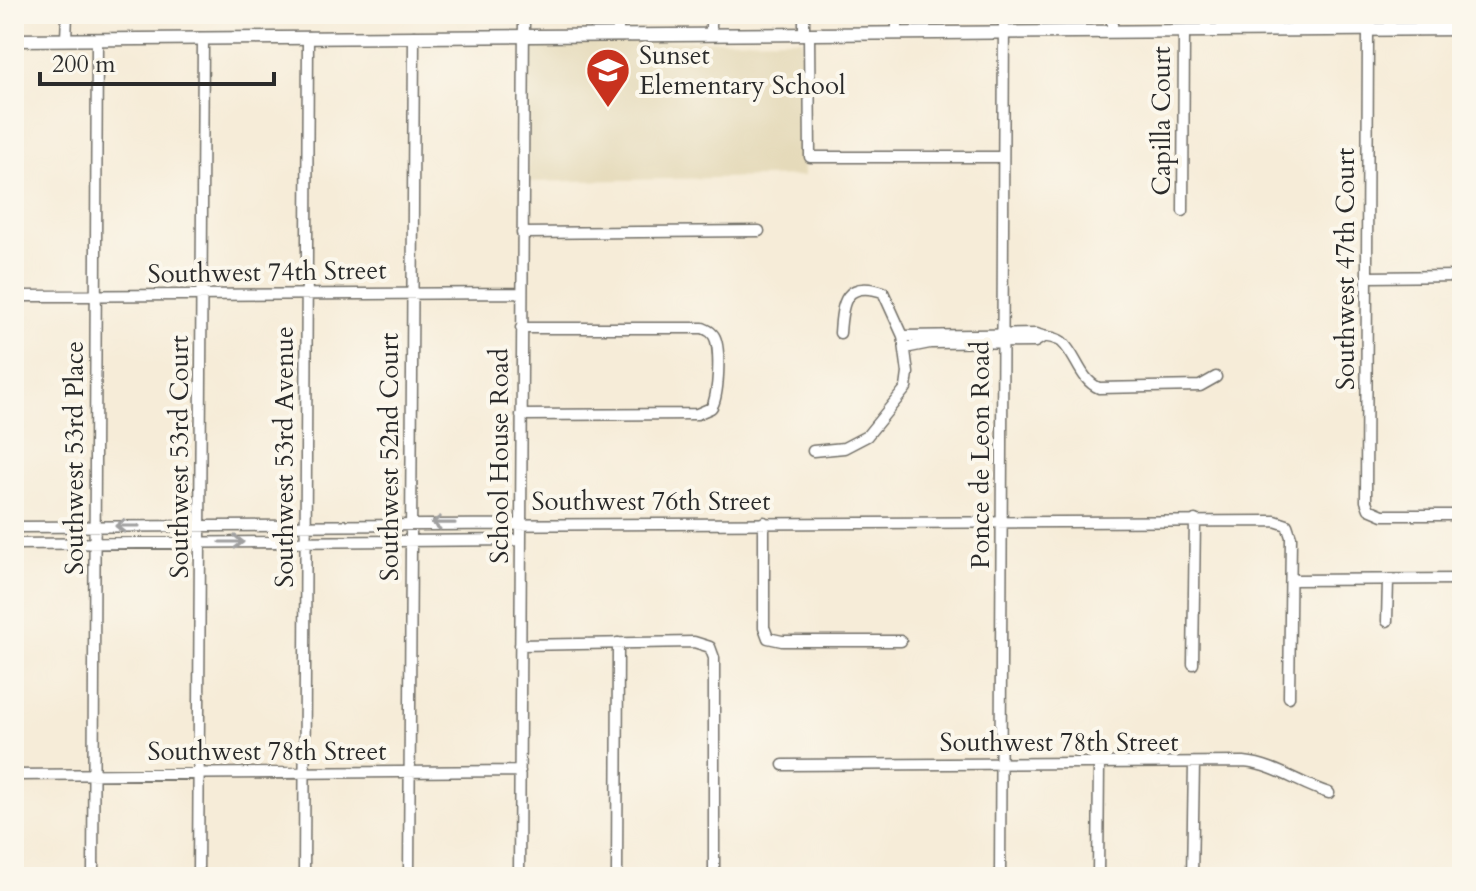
<svg xmlns="http://www.w3.org/2000/svg" width="1476" height="891" viewBox="0 0 1476 891" font-family="Cardo,serif">
	<style>
		.built { fill: #e5daba }
		.lines { fill: none; stroke-linecap: round; stroke-linejoin: round }
		.minor-casing { stroke: #726f68; stroke-width: 13 }
		.major-casing { stroke: #726f68; stroke-width: 15 }
		.minor { stroke: #fff; stroke-width: 10 }
		.major { stroke: #fff; stroke-width: 12 }
		.oneway { stroke: #a0a0a0 }
		.labels { text-anchor: middle; dominant-baseline: central; stroke-width: 8; stroke-linejoin: round; paint-order: stroke }
		.poi-label { font-size: 26px; fill: #2b2b2b; stroke: #fbf7ec; text-anchor: start }
		.street-label { font-size: 26px; fill: #2b2b2b; stroke: #fbf7ec }
	</style>
	<rect width="100%" height="100%" fill="#fbf7ec"/>
	<filter id="ink" filterUnits="userSpaceOnUse"><feTurbulence type="fractalNoise" baseFrequency=".0125" numOctaves="2"/><feDisplacementMap in="SourceGraphic" scale="16" xChannelSelector="R" yChannelSelector="G"/><feConvolveMatrix kernelMatrix="1 2 1 2 8 2 1 2 1" color-interpolation-filters="sRGB"/></filter>
	<filter id="wash" filterUnits="userSpaceOnUse"><feTurbulence type="fractalNoise" baseFrequency=".006" numOctaves="4" result="noise"/><feDisplacementMap in="SourceGraphic" scale="32" xChannelSelector="R" yChannelSelector="G"/><feGaussianBlur stdDeviation="1.8" result="paint"/><feColorMatrix in="noise" values="0 0 0 0 0 0 0 0 0 0 0 0 0 0 0 0 0 1.4 0 .05"/><feComposite in="paint" operator="in"/></filter>
	<g filter="url(#wash)">
		<rect width="100%" height="100%" fill="#f6ecd8"/>
		<path class="built" d="M 802,39 L 804,176 L 528,182 L 528,42 Z"/>
	</g>
	<g filter="url(#ink)">
		<g class="lines">
			<g class="minor-casing">
				<path id="minor" d="M 804,14 L 804,33
					M 1206,14 L 1206,30
					M 1299,14 L 1299,30
					M 1390,29 L 1390,14
					M 1368,30 L 1366,501 L 1369,509 L 1383,515 L 1462,515
					M 1112,31 L 1112,14
					M 809,33 L 810,157 L 1003,157
					M 897,33 L 897,14
					M 711,34 L 711,14
					M 618,35 L 618,14
					M 66,39 L 67,14
					M 1183,211 L 1184,31
					M 522,233 L 759,231
					M 1367,277 L 1462,276
					M 14,296 L 522,293
					M 903,336 L 1037,334 C 1045,338 1054,336 1062,342 C 1077,356 1080,380 1099,388 L 1200,386 L 1216,377
					M 905,348 L 930,343 L 1035,342 L 1043,337
					M 521,415 L 697,414 L 711,408 C 719,398 721,347 714,336 C 710,330 709,331 703,328 L 521,328
					M 813,451 L 844,448 L 867,436 L 906,388 L 908,373 L 903,336 L 883,292 C 845,280 842,302 840,333
					M 764,522 L 764,627 L 768,638 L 782,641 L 901,641
					M 14,527 L 1275,521 L 1287,525 L 1291,537 L 1289,697
					M 14,544 L 521,540
					M 1291,580 L 1462,579
					M 1387,621 L 1388,580
					M 520,645 L 694,642 L 710,647 L 714,658 L 714,877
					M 1193,664 L 1195,520
					M 783,765 L 1244,762 C 1276,765 1299,784 1329,793
					M 14,775 L 520,771
					M 1098,876 L 1099,762
					M 93,877 L 97,39
					M 198,877 L 203,38
					M 304,877 L 308,37
					M 409,877 L 414,36
					M 519,877 L 524,14
					M 617,877 L 618,643
					M 1000,877 L 1004,14
					M 1192,877 L 1194,764"/>
			</g>
			<g class="major-casing">
				<path id="major" d="M 14,40 L 1462,29"/>
			</g>
			<use href="#minor" class="minor"/>
			<use href="#major" class="major"/>
		</g>
		<defs><path id="oneway-shaft" d="M-6 0H5M1.5-3L5.5 0L1.5 3" fill="none" stroke-width="1.6" stroke-linecap="round" stroke-linejoin="round" transform="scale(2)"/></defs>
		<g class="oneway">
			<use href="#oneway-shaft" transform="translate(443 523) rotate(-179)"/>
			<use href="#oneway-shaft" transform="translate(127 526) rotate(180)"/>
			<use href="#oneway-shaft" transform="translate(232 542)"/>
		</g>
	</g>
	<defs>
		<g id="school-pin" transform="scale(2.3)"><path d="M0 17L-7.5 6A9.5 9.5 0 1 1 7.5 6Z" fill="#c8321e" stroke="#fbf7ec"/><path d="M0-5L7-2L0 1L-7-2ZM-4 1L0 2.5L4 1V4Q0 6-4 4Z" fill="#fff"/></g>
	</defs>
	<g fill-rule="evenodd">
		<use href="#school-pin" x="608" y="70"/>
	</g>
	<g class="labels">
		<g class="poi-label">
			<text x="639" y="55">Sunset<tspan x="639" dy="30">Elementary School</tspan></text>
		</g>
		<g class="street-label">
			<text transform="translate(1161 121) rotate(-90)">Capilla Court</text>
			<text transform="translate(1345 269) rotate(-90)">Southwest 47th Court</text>
			<text transform="translate(267 272) rotate(-1)">Southwest 74th Street</text>
			<text transform="translate(980 455) rotate(-90)">Ponce de Leon Road</text>
			<text transform="translate(499 456) rotate(-90)">School House Road</text>
			<text transform="translate(179 457) rotate(-90)">Southwest 53rd Court</text>
			<text transform="translate(284 457) rotate(-90)">Southwest 53rd Avenue</text>
			<text transform="translate(389 457) rotate(-90)">Southwest 52nd Court</text>
			<text transform="translate(74 458) rotate(-90)">Southwest 53rd Place</text>
			<text x="651" y="501">Southwest 76th Street</text>
			<text x="1059" y="742">Southwest 78th Street</text>
			<text x="267" y="751">Southwest 78th Street</text>
		</g>
	</g>
	<rect width="1476" height="891" fill="none" stroke="#fbf7ec" stroke-width="48"/>
	<path d="M40 72v12h234v-12" fill="none" stroke="#2b2b2b" stroke-width="4"/>
	<text x="52" y="72" font-size="24" fill="#2b2b2b" stroke="#fbf7ec" stroke-width="6" paint-order="stroke">200 m</text>
</svg>
